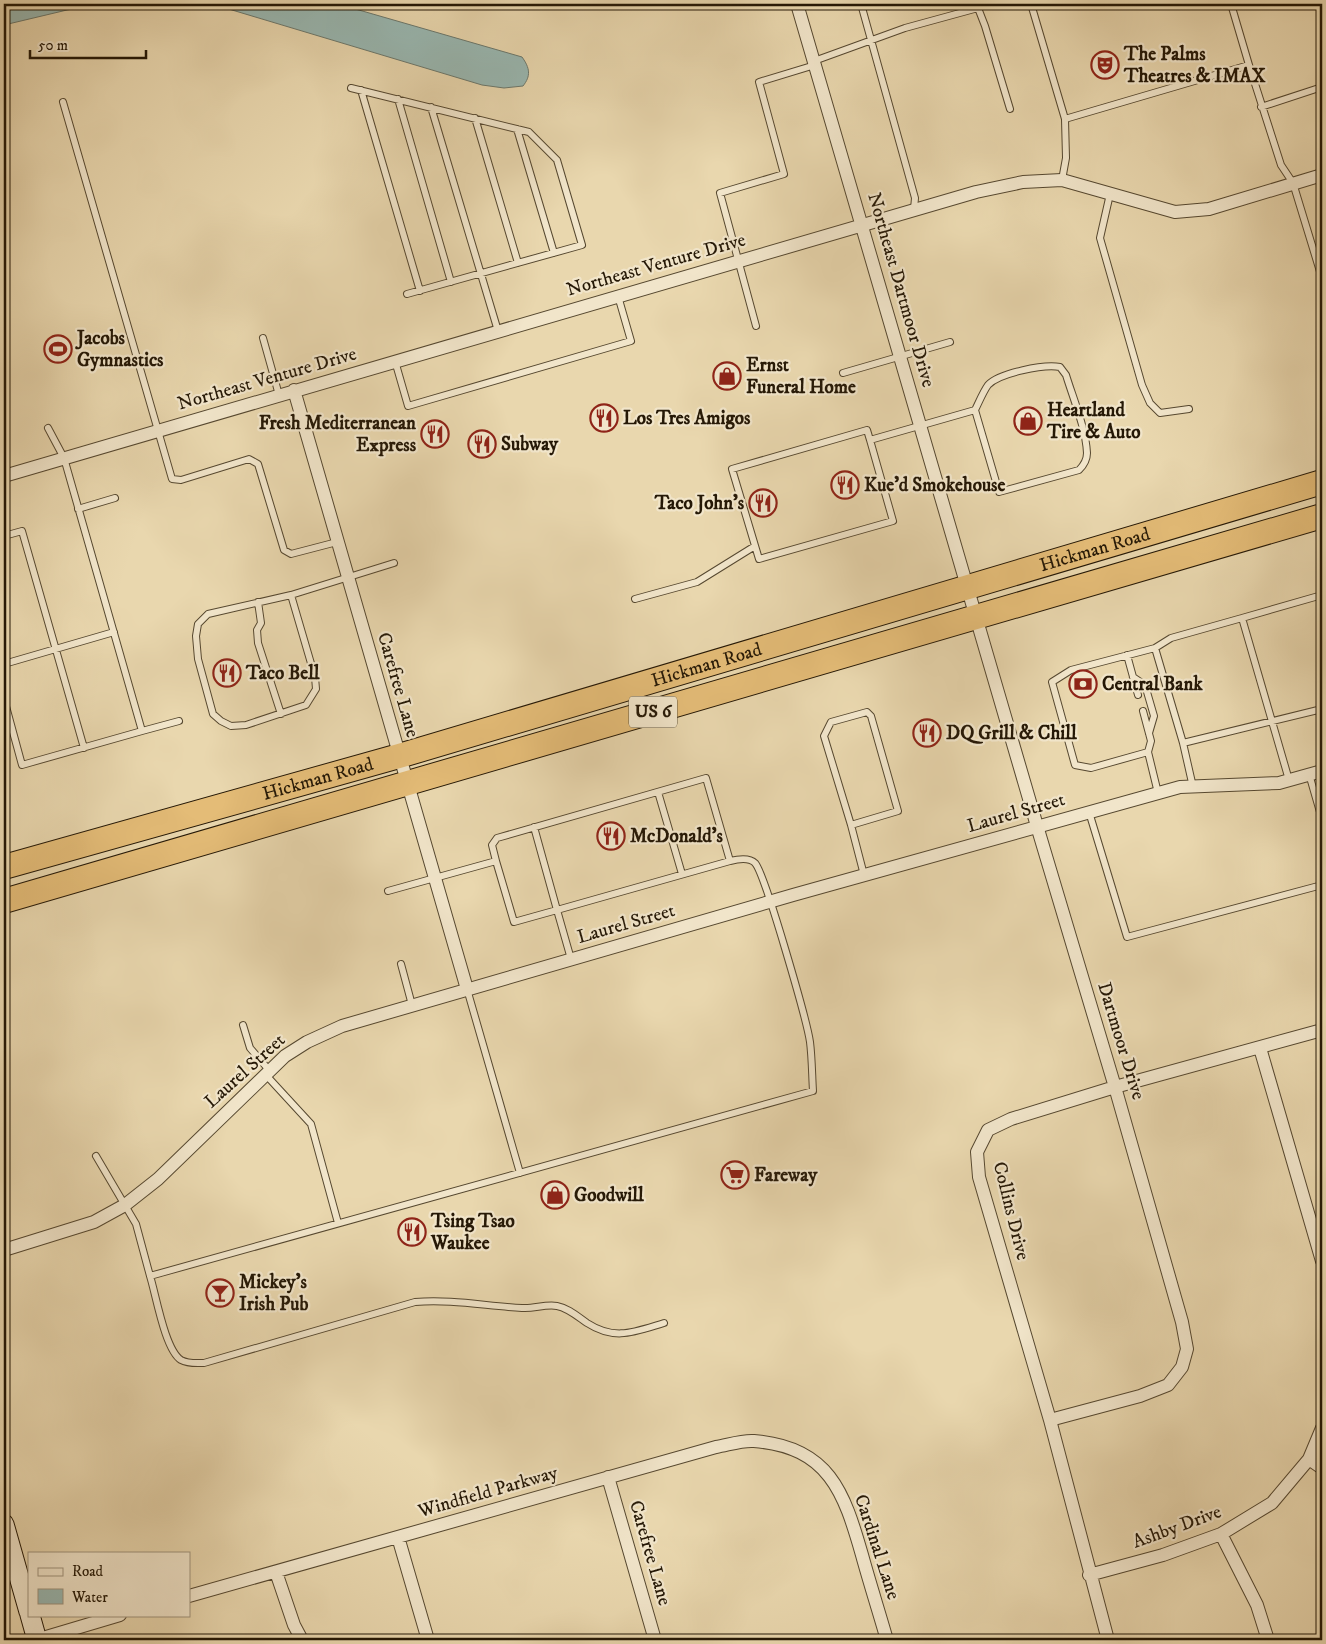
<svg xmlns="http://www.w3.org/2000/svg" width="1326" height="1644" viewBox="0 0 1326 1644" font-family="'IM FELL DW Pica',serif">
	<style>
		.water { fill: #99b8b2; stroke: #6b786d }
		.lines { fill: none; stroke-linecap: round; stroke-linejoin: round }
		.lane-casing { stroke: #564830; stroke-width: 8 }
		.street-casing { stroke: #564830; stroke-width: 14 }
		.secondary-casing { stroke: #251806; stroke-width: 21 }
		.highway-casing { stroke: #251806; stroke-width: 26 }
		.lane { stroke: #f1e5ca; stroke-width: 6 }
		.street { stroke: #f1e5ca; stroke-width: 12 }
		.secondary { stroke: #f1e5ca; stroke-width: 19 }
		.highway { stroke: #e4bc77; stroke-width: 24 }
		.labels { text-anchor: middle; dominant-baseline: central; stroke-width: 4.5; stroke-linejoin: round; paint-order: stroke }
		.shield { fill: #f1e5ca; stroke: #625641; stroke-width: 1 }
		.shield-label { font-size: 18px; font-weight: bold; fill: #251806 }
		.poi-label { font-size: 19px; font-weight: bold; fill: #251806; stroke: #f1e5ca; text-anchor: start }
		.street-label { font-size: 19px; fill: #251806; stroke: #f1e5ca }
	</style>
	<rect width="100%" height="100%" fill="#e9d7ae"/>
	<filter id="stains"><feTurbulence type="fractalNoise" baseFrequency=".004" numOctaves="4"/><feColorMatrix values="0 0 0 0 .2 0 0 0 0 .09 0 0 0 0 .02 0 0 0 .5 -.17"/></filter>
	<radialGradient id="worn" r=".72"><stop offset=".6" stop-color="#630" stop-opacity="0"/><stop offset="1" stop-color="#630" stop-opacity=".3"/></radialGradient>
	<path class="water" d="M 4,4 L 105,4 L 67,10 L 4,25 Z
		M 212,4 L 338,4 L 522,57 C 530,68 531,76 523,86 L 504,88 L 482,85 Z"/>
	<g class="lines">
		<g class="lane-casing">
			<path id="lane" d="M 861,4 L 915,198 L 914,209
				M 1031,4 L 1065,119
				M 1231,4 L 1249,65
				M 978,8 L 985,26 L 1010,109
				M 814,61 L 905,28 L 978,8 L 976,4
				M 351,88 L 529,132 L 557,160 L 582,245 L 407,294
				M 361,90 L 420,291
				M 398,99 L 451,282
				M 63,102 L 172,479 L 181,480 L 249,459 L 258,464 L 284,550 L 291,554 L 337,542
				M 431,107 L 498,331
				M 1261,107 L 1322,87
				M 475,118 L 518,263
				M 517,129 L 554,253
				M 1062,180 L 1066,158 L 1065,119 L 1249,65 L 1281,165 L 1293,183 L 1322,278
				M 1110,194 L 1100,238 L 1142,385 L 1150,403 L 1160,413 L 1189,409
				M 756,326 L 720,193 L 784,174 L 759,82 L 815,65
				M 263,338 L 279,395
				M 395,361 L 408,406 L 631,341 L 618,296
				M 843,373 L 950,342
				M 870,440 L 867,430 L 732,469 L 759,559 L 893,521 L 870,440 L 975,410 L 999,492 L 1079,470 C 1084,465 1087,460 1087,453 C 1086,429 1073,398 1066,375 L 1060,367 C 1044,364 999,373 988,385 C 983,392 979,402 975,410
				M 78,509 L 115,498
				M 4,536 L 22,531 L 84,748
				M 291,595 L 315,677 L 316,689 L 306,705 L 246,725 L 231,726 L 221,721 L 213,714 L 198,659 L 196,636 L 198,624 L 208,614 L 291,595 L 394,563
				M 635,599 L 697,582 L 755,546
				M 258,602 L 261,623 L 257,630 L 258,643 L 281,714
				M 1242,618 L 1322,595
				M 1155,648 L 1071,670 L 1052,682 L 1075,765 L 1091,768 L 1148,752 L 1158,793
				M 1127,655 L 1138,695
				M 4,664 L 114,632
				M 1133,677 L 1145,685 L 1154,716 L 1149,733
				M 4,699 L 22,765 L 142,731 L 64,458 L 48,428
				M 1143,711 L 1151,741 L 1148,752
				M 142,731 L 179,721
				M 1183,743 L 1322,709
				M 1309,774 L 1322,819
				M 1193,787 L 1183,743 L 1155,648 L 1171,638 L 1242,618 L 1289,780
				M 658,792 L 682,874
				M 1089,812 L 1127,937 L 1322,885
				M 851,825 L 824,736 L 831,722 L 867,712 L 871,716 L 898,811 L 851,825 L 864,875
				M 496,861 L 492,845 L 497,838 L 706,778 L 730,861
				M 388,891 L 496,861 L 514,922 L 557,910 L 571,959
				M 401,964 L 412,1005
				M 467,989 L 520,1173
				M 243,1025 L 250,1048 L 269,1070
				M 265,1074 L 311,1124 L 338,1223
				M 96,1156 L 136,1224 L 150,1276 L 813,1091 C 812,1075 812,1058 810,1042 C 807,1021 765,874 755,863 C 749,857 738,859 730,861 L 557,910 L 534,827
				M 150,1276 C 156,1295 165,1350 181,1360 C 188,1364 196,1363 204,1363 L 415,1302 C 451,1299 486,1306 522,1308 C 534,1309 545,1304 557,1306 C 568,1308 577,1316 587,1323 C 615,1341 634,1332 664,1323"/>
		</g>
		<g class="street-casing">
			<path id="street" d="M 797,4 L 1037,826 L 1115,1087 L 1182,1322 L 1187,1349 L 1182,1367 L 1168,1385 L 1140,1396 L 1050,1420
				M 294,390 L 467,989
				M 4,476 L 976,192 L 1023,182 L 1062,180 L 1175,212 L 1209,209 L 1322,175
				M 1260,1048 L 1322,1261
				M 4,1250 L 94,1222 L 125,1205 L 158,1179 L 285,1056 L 307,1042 L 342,1026 L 793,895 L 1180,787 L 1279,783 L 1322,771
				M 1309,1459 L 1322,1468
				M 608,1477 L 655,1640
				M 1221,1534 L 1257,1605 L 1268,1640
				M 398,1537 L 428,1640
				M 276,1572 L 294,1625 L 302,1640
				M 1089,1575 L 1163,1555 L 1221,1534 L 1272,1503 L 1309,1459 L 1322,1428
				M 189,1596 L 716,1447 C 728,1445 742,1440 754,1441 C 829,1447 844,1492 862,1555 C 870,1584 879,1612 887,1640
				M 36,1640 L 120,1615
				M 1108,1640 L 1050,1420 L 979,1177 L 977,1152 L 988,1130 L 1011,1119 L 1115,1087 L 1322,1030"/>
		</g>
		<g class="secondary-casing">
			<path id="secondary" d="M 4,1524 L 29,1612
				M 30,1615 L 37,1640"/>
		</g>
		<g class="highway-casing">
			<g id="highway">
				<path id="s1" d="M 4,867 L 399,756 L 1322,482"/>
				<path d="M 4,901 L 1322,516"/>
			</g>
		</g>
		<use href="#lane" class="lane"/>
		<use href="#street" class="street"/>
		<use href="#secondary" class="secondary"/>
		<use href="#highway" class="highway"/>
	</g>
	<defs>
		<g id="theatre-ring" transform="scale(1.4375)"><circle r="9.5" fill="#f1e5ca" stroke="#8f2418" stroke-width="1.5"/><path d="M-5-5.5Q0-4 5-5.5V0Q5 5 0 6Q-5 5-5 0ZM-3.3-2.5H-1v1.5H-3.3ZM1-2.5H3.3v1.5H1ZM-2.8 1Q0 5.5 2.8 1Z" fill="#8f2418"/></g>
		<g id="stadium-ring" transform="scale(1.4375)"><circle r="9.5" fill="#f1e5ca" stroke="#8f2418" stroke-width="1.5"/><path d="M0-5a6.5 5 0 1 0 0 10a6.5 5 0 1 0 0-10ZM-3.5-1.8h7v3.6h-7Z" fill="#8f2418"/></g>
		<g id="shop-ring" transform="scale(1.4375)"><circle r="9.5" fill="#f1e5ca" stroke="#8f2418" stroke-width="1.5"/><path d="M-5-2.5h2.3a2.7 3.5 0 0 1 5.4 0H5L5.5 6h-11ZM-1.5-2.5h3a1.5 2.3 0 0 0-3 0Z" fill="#8f2418"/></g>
		<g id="restaurant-ring" transform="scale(1.4375)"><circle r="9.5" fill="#f1e5ca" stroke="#8f2418" stroke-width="1.5"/><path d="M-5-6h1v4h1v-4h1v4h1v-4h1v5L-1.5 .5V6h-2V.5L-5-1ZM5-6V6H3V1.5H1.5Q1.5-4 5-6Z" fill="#8f2418"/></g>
		<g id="bank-ring" transform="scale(1.4375)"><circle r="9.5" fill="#f1e5ca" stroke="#8f2418" stroke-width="1.5"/><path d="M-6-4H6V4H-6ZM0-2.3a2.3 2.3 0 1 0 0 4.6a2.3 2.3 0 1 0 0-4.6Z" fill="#8f2418"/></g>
		<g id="supermarket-ring" transform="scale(1.4375)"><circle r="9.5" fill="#f1e5ca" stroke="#8f2418" stroke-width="1.5"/><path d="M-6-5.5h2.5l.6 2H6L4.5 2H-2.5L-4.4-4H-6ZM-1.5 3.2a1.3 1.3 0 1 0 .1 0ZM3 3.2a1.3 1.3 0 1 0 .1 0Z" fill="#8f2418"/></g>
		<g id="bar-ring" transform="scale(1.4375)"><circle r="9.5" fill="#f1e5ca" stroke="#8f2418" stroke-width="1.5"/><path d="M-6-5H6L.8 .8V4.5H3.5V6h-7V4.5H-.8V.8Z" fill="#8f2418"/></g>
	</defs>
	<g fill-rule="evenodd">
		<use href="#theatre-ring" x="1105" y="65"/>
		<use href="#stadium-ring" x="58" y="349"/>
		<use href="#shop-ring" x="727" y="376"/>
		<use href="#restaurant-ring" x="604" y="418"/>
		<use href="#shop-ring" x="1028" y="421"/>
		<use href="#restaurant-ring" x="435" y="434"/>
		<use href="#restaurant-ring" x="482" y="444"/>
		<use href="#restaurant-ring" x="845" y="485"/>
		<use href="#restaurant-ring" x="763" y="503"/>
		<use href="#restaurant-ring" x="227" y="673"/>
		<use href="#bank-ring" x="1083" y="684"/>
		<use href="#restaurant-ring" x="927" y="733"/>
		<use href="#restaurant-ring" x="611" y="836"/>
		<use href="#supermarket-ring" x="735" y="1175"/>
		<use href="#shop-ring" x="555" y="1195"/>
		<use href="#restaurant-ring" x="412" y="1232"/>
		<use href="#bar-ring" x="220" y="1293"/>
	</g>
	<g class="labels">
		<rect class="shield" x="629" y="696.5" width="48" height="31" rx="4"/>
		<g class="shield-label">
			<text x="653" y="712">US 6</text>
		</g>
		<g class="poi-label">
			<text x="1124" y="54">The Palms<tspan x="1124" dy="22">Theatres &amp; IMAX</tspan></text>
			<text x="77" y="338">Jacobs<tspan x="77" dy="22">Gymnastics</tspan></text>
			<text x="746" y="365">Ernst<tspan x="746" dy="22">Funeral Home</tspan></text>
			<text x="1047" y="410">Heartland<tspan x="1047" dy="22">Tire &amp; Auto</tspan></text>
			<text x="623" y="418">Los Tres Amigos</text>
			<text x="416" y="423" text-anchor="end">Fresh Mediterranean<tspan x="416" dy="22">Express</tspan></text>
			<text x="501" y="444">Subway</text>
			<text x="864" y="485">Kue'd Smokehouse</text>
			<text x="744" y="503" text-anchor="end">Taco John's</text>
			<text x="246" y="673">Taco Bell</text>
			<text x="1102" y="684">Central Bank</text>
			<text x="946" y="733">DQ Grill &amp; Chill</text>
			<text x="630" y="836">McDonald's</text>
			<text x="754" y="1175">Fareway</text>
			<text x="574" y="1195">Goodwill</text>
			<text x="431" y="1221">Tsing Tsao<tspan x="431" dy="22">Waukee</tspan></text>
			<text x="239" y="1282">Mickey's<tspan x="239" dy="22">Irish Pub</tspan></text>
		</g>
		<g class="street-label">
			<text transform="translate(656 265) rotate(-16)">Northeast Venture Drive</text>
			<text transform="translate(901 290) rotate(74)">Northeast Dartmoor Drive</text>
			<text transform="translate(267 379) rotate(-16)">Northeast Venture Drive</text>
			<text stroke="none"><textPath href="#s1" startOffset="1136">Hickman Road</textPath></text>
			<text stroke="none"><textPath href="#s1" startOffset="731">Hickman Road</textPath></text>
			<text transform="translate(398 685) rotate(74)">Carefree Lane</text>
			<text stroke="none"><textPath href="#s1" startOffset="326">Hickman Road</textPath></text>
			<text transform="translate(1016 813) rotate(-16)">Laurel Street</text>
			<text transform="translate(626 924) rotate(-16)">Laurel Street</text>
			<text transform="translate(1121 1041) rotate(73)">Dartmoor Drive</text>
			<text transform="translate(245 1071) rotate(-42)">Laurel Street</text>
			<text transform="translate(1011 1211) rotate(76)">Collins Drive</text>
			<text transform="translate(488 1492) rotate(-16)">Windfield Parkway</text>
			<text transform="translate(1177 1527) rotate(-20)">Ashby Drive</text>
			<text transform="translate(877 1547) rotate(72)">Cardinal Lane</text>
			<text transform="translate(650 1553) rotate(74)">Carefree Lane</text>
		</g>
	</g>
	<rect width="1326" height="1644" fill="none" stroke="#e9d7ae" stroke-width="20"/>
	<rect x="5" y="5" width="1316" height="1634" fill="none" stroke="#251806" stroke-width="2.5"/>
	<rect x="10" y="10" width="1306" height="1624" fill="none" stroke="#251806"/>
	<rect x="28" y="1552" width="162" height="65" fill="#f1e5ca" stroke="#9f937c"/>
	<rect x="38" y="1568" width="25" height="8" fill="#f1e5ca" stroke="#9f937c"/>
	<text x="72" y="1576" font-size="15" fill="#251806">Road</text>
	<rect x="38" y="1589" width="25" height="15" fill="#99b8b2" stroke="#9f937c"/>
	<text x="72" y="1602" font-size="15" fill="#251806">Water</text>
	<path d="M30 50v8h116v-8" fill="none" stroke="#251806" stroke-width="2.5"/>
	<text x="38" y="50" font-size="15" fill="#251806" stroke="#f1e5ca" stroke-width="4" paint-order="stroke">50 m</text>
	<rect width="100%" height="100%" filter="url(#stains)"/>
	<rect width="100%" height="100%" fill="url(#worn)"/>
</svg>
